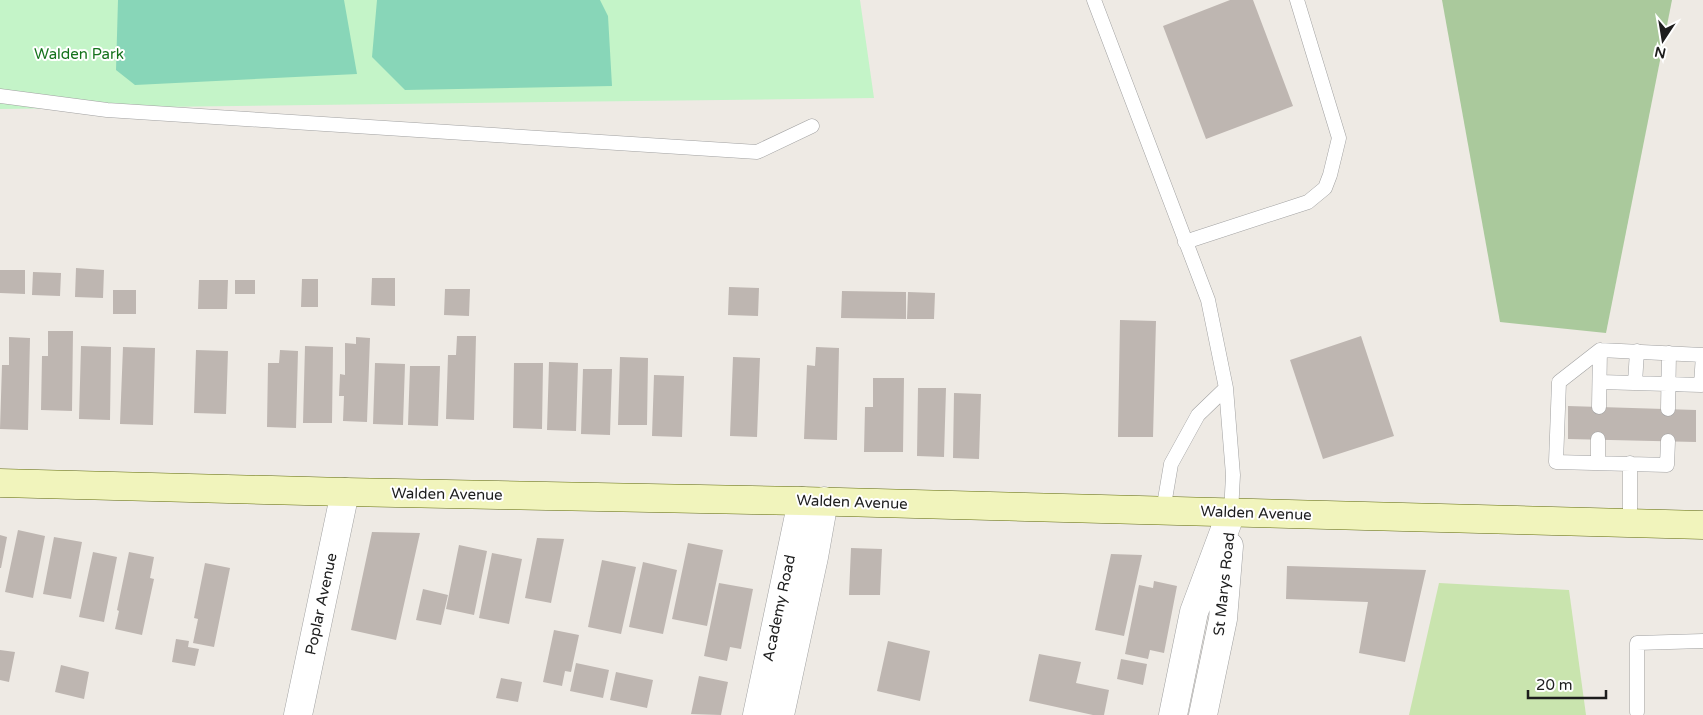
<svg xmlns="http://www.w3.org/2000/svg" width="1703" height="715" viewBox="0 0 1703 715" font-family="'Varela Round',sans-serif">
	<style>
		.grass { fill: #c9e4ae }
		.forest { fill: #aac99c }
		.park { fill: #c4f4c8 }
		.pitch { fill: #88d6b8 }
		.building { fill: #beb6b1 }
		.lines { fill: none; stroke-linecap: round; stroke-linejoin: round }
		.lane-casing { stroke: #a1a1a1; stroke-width: 15 }
		.street-casing { stroke: #a1a1a1; stroke-width: 29 }
		.secondary-casing { stroke: #616b0e; stroke-width: 29 }
		.lane { stroke: #fff; stroke-width: 14 }
		.street { stroke: #fff; stroke-width: 28 }
		.secondary { stroke: #f1f4bc; stroke-width: 28 }
		.labels { text-anchor: middle; dominant-baseline: central; stroke-width: 4; stroke-linejoin: round; paint-order: stroke }
		.park-label { font-size: 15px; fill: #15721c; stroke: #fff }
		.street-label { font-size: 15px; fill: #1d1d1d; stroke: #fff }
	</style>
	<rect width="100%" height="100%" fill="#eeeae4"/>
	<path class="grass" d="M 1439,583 L 1569,590 L 1586,715 L 1409,715 Z"/>
	<path class="forest" d="M 1442,0 L 1672,0 L 1606,333 L 1500,322 Z"/>
	<path class="park" d="M 0,0 L 860,0 L 874,98 L 0,109 Z"/>
	<path class="pitch" d="M 118,0 L 344,0 L 357,74 L 135,85 L 116,70 Z
		M 377,0 L 600,0 L 608,16 L 612,86 L 405,90 L 372,57 Z"/>
	<path class="building" d="M 1230,0 L 1253,0 L 1293,106 L 1206,139 L 1163,26 Z
		M 76,268 L 104,270 L 103,298 L 75,297 Z
		M 0,270 L 25,270 L 25,294 L 0,293 Z
		M 33,272 L 61,273 L 60,296 L 32,295 Z
		M 372,278 L 395,278 L 395,306 L 371,305 Z
		M 302,279 L 318,279 L 318,307 L 301,307 Z
		M 199,280 L 228,280 L 227,309 L 198,309 Z
		M 235,280 L 255,280 L 255,294 L 235,294 Z
		M 729,287 L 759,288 L 758,316 L 728,315 Z
		M 445,289 L 470,289 L 469,316 L 444,315 Z
		M 113,290 L 136,290 L 136,314 L 113,314 Z
		M 842,291 L 906,292 L 906,319 L 841,318 Z
		M 908,292 L 935,293 L 934,319 L 907,319 Z
		M 1120,320 L 1156,321 L 1153,437 L 1118,437 Z
		M 48,331 L 73,331 L 72,411 L 41,410 L 42,356 L 48,356 Z
		M 457,336 L 476,336 L 474,420 L 446,419 L 448,355 L 456,355 Z
		M 1361,336 L 1394,436 L 1323,459 L 1290,360 Z
		M 9,337 L 30,338 L 28,430 L 0,429 L 2,365 L 9,365 Z
		M 356,337 L 370,338 L 367,422 L 343,421 L 344,396 L 339,396 L 340,374 L 345,375 L 345,343 L 356,344 Z
		M 81,346 L 111,347 L 110,420 L 79,419 Z
		M 305,346 L 333,347 L 332,423 L 303,423 Z
		M 123,347 L 155,348 L 153,425 L 120,424 Z
		M 816,347 L 839,348 L 837,440 L 804,439 L 807,365 L 815,366 Z
		M 196,350 L 228,351 L 226,414 L 194,413 Z
		M 280,350 L 298,351 L 296,428 L 267,427 L 268,363 L 279,363 Z
		M 620,357 L 648,358 L 647,425 L 618,425 Z
		M 733,357 L 760,358 L 757,437 L 730,436 Z
		M 549,362 L 578,363 L 576,431 L 547,430 Z
		M 375,363 L 405,364 L 403,425 L 373,424 Z
		M 514,363 L 543,363 L 542,429 L 513,428 Z
		M 410,366 L 440,366 L 438,426 L 408,425 Z
		M 583,369 L 612,369 L 610,435 L 581,434 Z
		M 654,375 L 684,376 L 682,437 L 652,436 Z
		M 873,378 L 904,378 L 903,452 L 864,452 L 865,407 L 873,407 Z
		M 918,388 L 946,388 L 944,457 L 917,456 Z
		M 954,393 L 981,394 L 979,459 L 953,458 Z
		M 1568,406 L 1696,410 L 1696,442 L 1568,439 Z
		M 18,530 L 45,536 L 33,598 L 5,592 Z
		M 372,532 L 420,533 L 396,640 L 351,630 Z
		M 0,535 L 7,537 L 1,568 L 0,568 Z
		M 54,537 L 82,542 L 71,599 L 43,594 Z
		M 537,538 L 564,539 L 551,603 L 525,598 Z
		M 688,543 L 723,550 L 707,626 L 672,619 Z
		M 459,545 L 487,551 L 474,615 L 446,609 Z
		M 851,548 L 882,549 L 880,595 L 849,595 Z
		M 93,552 L 117,557 L 104,622 L 79,617 Z
		M 129,552 L 154,557 L 150,578 L 154,579 L 142,635 L 115,629 L 119,611 L 117,610 Z
		M 492,553 L 522,559 L 509,624 L 479,618 Z
		M 1111,554 L 1142,555 L 1124,636 L 1095,630 Z
		M 602,560 L 636,567 L 621,634 L 588,627 Z
		M 643,562 L 677,570 L 663,634 L 629,627 Z
		M 205,563 L 230,568 L 214,647 L 193,643 L 198,619 L 194,618 Z
		M 1287,566 L 1426,570 L 1405,662 L 1359,653 L 1368,602 L 1286,599 Z
		M 1154,581 L 1177,586 L 1164,653 L 1150,650 L 1148,659 L 1125,654 L 1139,585 L 1153,588 Z
		M 719,583 L 753,589 L 741,649 L 730,647 L 727,661 L 704,656 Z
		M 423,589 L 448,595 L 441,625 L 416,620 Z
		M 554,630 L 579,635 L 571,672 L 565,671 L 562,686 L 543,682 Z
		M 176,639 L 189,641 L 188,647 L 199,649 L 195,666 L 172,662 Z
		M 888,641 L 930,651 L 920,701 L 877,691 Z
		M 0,650 L 15,652 L 9,682 L 0,680 Z
		M 1039,654 L 1081,662 L 1076,683 L 1109,690 L 1104,715 L 1093,715 L 1029,701 Z
		M 1121,659 L 1147,664 L 1143,685 L 1117,679 Z
		M 576,663 L 609,670 L 603,698 L 570,691 Z
		M 61,665 L 89,672 L 84,699 L 55,692 Z
		M 616,672 L 653,680 L 647,708 L 610,700 Z
		M 699,676 L 728,682 L 721,715 L 691,714 Z
		M 501,678 L 522,682 L 518,702 L 496,698 Z"/>
	<g class="lines">
		<g class="lane-casing">
			<path id="lane" d="M 1094,0 L 1208,300 L 1226,388 L 1233,475 L 1231,513
				M 0,96 L 107,110 L 757,152 L 812,126
				M 1185,242 L 1308,202 L 1325,188 L 1330,175 L 1339,138 L 1297,0
				M 1600,350 L 1559,382 L 1556,462 L 1667,465 L 1668,441
				M 1635,383 L 1637,351
				M 1599,407 L 1600,350 L 1703,355 L 1701,385 L 1600,382
				M 1668,409 L 1669,353
				M 1598,462 L 1598,439
				M 1163,511 L 1171,464 L 1198,415 L 1226,388
				M 1630,523 L 1630,463
				M 1637,712 L 1637,643 L 1703,641"/>
		</g>
		<g class="street-casing">
			<path id="street" d="M 298,715 L 345,492
				M 757,715 L 802,501
				M 780,715 L 814,557 L 824,501
				M 1173,715 L 1194,612 L 1231,513
				M 1203,715 L 1223,619 L 1229,546"/>
		</g>
		<g class="secondary-casing">
			<path id="secondary" d="M 0,483 L 345,492 L 802,501 L 1703,525"/>
		</g>
		<use href="#lane" class="lane"/>
		<use href="#street" class="street"/>
		<use href="#secondary" class="secondary"/>
	</g>
	<g class="labels">
		<g class="park-label">
			<text x="79" y="54">Walden Park</text>
		</g>
		<g class="street-label">
			<text transform="translate(447 494) rotate(1)">Walden Avenue</text>
			<text transform="translate(852 502) rotate(2)">Walden Avenue</text>
			<text transform="translate(1256 513) rotate(2)">Walden Avenue</text>
			<text transform="translate(1224 584) rotate(-84)">St Marys Road</text>
			<text transform="translate(321 604) rotate(-78)">Poplar Avenue</text>
			<text transform="translate(779 608) rotate(-78)">Academy Road</text>
		</g>
	</g>
	<g transform="translate(1663 40) rotate(192)" stroke="#ffffff" stroke-width="4" paint-order="stroke">
	<path d="M0-4L9 19L0 12L-9 19Z" fill="#1d1d1d"/>
	<text y="-8" font-size="14" font-weight="bold" text-anchor="middle" fill="#1d1d1d">N</text>
	</g>
	<path d="M1528 690v8h78v-8" fill="none" stroke="#1d1d1d" stroke-width="2.5"/>
	<text x="1536" y="690" font-size="15" fill="#1d1d1d" stroke="#ffffff" stroke-width="4" paint-order="stroke">20 m</text>
</svg>
